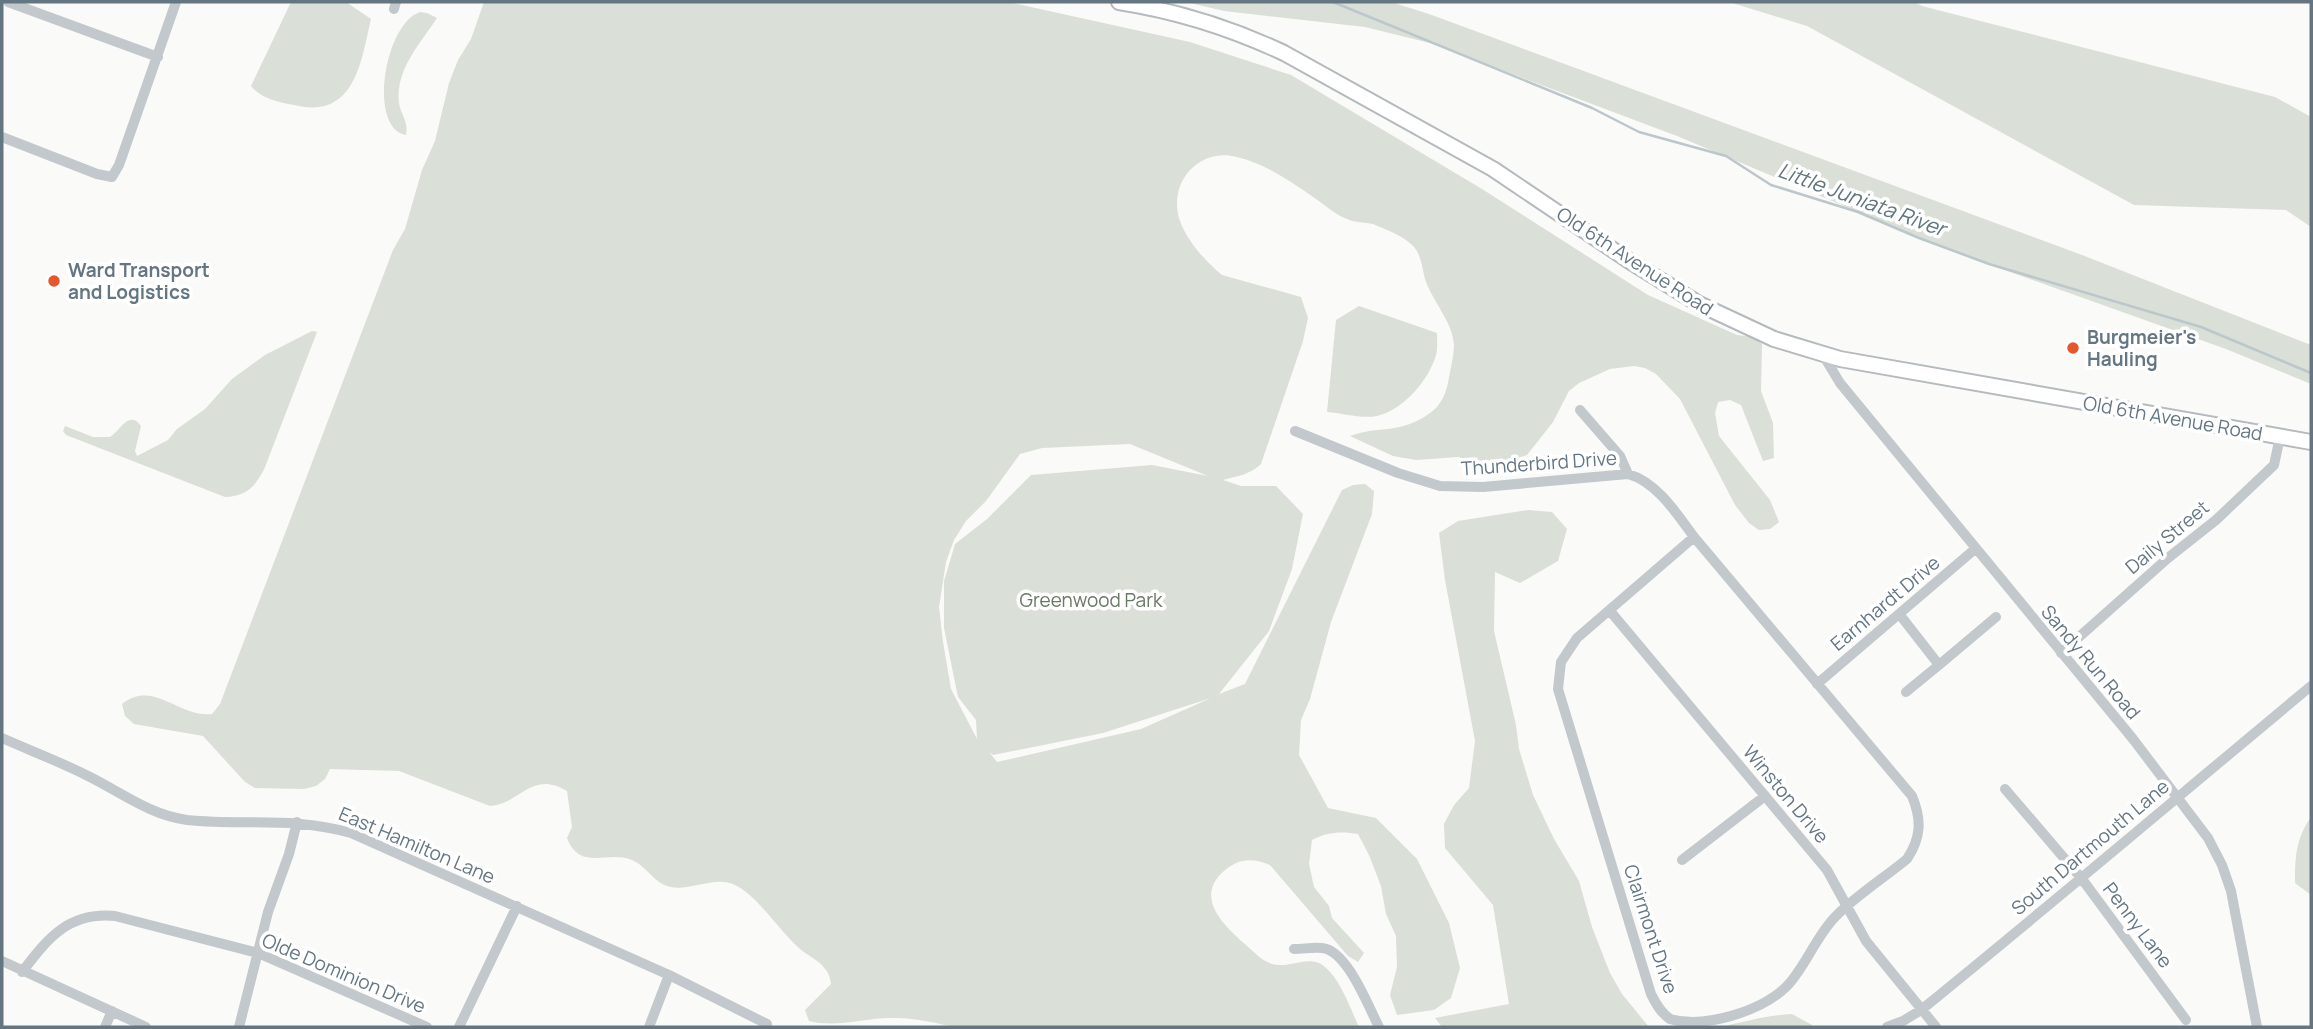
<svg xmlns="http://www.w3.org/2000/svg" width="2313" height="1029" viewBox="0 0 2313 1029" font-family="Manrope,sans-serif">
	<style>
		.green { fill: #dadfd7; fill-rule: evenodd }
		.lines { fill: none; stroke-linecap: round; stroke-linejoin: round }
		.stream { stroke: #bbc7cb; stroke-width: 2.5 }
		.major-casing { stroke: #b5babe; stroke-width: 18 }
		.minor { stroke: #c3c8cc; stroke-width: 10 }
		.major { stroke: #fff; stroke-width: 14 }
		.poi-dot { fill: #e4572e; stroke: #fff; stroke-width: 2.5 }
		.labels { text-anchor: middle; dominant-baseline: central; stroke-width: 7; stroke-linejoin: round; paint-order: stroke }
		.street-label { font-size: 19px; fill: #657683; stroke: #fff }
		.poi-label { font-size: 19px; font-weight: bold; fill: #657683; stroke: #fff; text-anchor: start }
		.park-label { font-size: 19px; fill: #687a64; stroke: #fff }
		.water-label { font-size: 21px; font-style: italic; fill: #60757c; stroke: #fff }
	</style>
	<rect width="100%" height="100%" fill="#fafaf8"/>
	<path class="green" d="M 291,2 L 346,2 L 371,19 C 361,62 355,120 294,105 C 278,102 262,99 251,86 Z
		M 484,2 L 1008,2 L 1190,42 L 1291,75 L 1482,189 L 1648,295 L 1737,335 L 1754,337 L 1762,344 L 1761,391 L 1773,423 L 1774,458 L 1763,461 L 1741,405 L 1730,400 L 1718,402 L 1715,413 L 1719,436 L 1770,500 L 1779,522 L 1770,529 L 1759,530 L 1749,523 L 1735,505 L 1680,399 L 1656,374 L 1645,368 L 1634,366 L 1610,369 L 1579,383 L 1569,391 L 1553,422 L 1527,455 L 1516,459 L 1481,462 L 1458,457 L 1416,460 L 1393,456 L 1350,436 C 1380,425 1400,435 1430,413 C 1442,405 1447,391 1449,377 C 1451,367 1454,355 1454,345 C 1453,323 1434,303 1426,282 C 1422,270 1422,253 1411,244 C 1401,235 1385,229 1373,224 C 1365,222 1355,223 1347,219 C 1336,215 1326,206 1316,199 C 1292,182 1266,164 1237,157 C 1198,147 1167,184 1180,221 C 1187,241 1206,262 1222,275 L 1301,297 L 1308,318 L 1303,341 L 1261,464 C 1249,475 1238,476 1223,480 L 1241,486 L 1276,486 L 1303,514 L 1292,569 L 1269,631 L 1219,694 L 1245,684 L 1342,490 L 1353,485 L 1365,484 L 1374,491 L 1372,514 L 1331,622 L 1310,699 L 1301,720 L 1299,755 L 1328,808 L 1376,818 L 1417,859 L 1449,923 L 1460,968 L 1451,998 L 1434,1010 L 1397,1015 L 1390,995 L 1397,967 L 1396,936 L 1386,914 L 1381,886 L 1369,855 L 1358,834 C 1342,831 1326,832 1312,840 L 1309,864 L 1314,887 L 1329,906 L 1332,918 L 1364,953 L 1358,962 L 1348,956 L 1270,865 C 1255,859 1242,858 1229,867 C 1191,894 1222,924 1246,945 C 1254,952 1262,961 1272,964 C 1290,969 1309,954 1324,966 C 1341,980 1350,1008 1359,1027 L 956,1027 C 935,1023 913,1017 891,1018 C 864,1018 836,1028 809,1021 L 805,1010 L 831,984 C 830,978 829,973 825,969 C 819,960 808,956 800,949 C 779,931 759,897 735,885 C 716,875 691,891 671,887 C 654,884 648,867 632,860 C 608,850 580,872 567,838 L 572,827 L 567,791 C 531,770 522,803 490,806 L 399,771 L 330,769 L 325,779 L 316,786 L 304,789 L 255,788 L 245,782 L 203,736 L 134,724 L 125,716 L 122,704 C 154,679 178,718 212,714 L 220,704 L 393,250 L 405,229 L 422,170 L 435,141 L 449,83 L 458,60 L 471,39 ZM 1130,444 L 1208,476 L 1152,465 L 1031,475 L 987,519 L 955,544 L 944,581 L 944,628 L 958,697 L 976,720 L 977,739 L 951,689 L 943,642 L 939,607 L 946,562 L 954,540 L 966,521 L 986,501 L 1020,454 L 1042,448 ZM 1211,698 L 1141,729 L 997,762 L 989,752 L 993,755 L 1103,733 Z
		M 1186,2 L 1391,2 L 1429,14 L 2082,255 L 2311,345 L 2311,384 L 2226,349 L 1954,252 L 1677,136 L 1430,43 L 1365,27 L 1224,11 Z
		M 1729,2 L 1914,2 L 1922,6 L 2275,97 L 2311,117 L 2311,227 L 2286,210 L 2134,205 L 1807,26 Z
		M 420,12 L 427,13 L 437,18 C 420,44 395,70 399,103 C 401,115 409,123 406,135 C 367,128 385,23 420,12 Z
		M 1359,306 L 1437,333 C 1437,340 1438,348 1436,355 C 1429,380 1403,410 1377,416 C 1362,419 1342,413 1327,412 L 1336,320 Z
		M 312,331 L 317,332 L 265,467 C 256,486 247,496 225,497 L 66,435 L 63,431 L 65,426 L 93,437 L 110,437 C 120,431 129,409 141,426 L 135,451 L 137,456 L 168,440 L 177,429 L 205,409 L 232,379 L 265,355 Z
		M 1528,510 L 1552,512 L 1567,529 L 1558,561 L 1520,583 L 1495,572 L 1494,631 L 1516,725 L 1519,749 L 1533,795 L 1554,839 L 1579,881 L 1592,927 L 1610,973 L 1622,994 L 1649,1027 L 1442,1027 L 1435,1018 L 1509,1004 L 1493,905 L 1445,848 L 1444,824 L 1454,805 L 1469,788 L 1475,741 L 1445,580 L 1439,533 L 1458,521 Z
		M 2311,817 L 2311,895 L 2295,883 C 2295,856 2296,839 2311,817 Z
		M 1792,1014 L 1812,1025 L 1812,1027 L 1720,1027 C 1744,1022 1767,1015 1792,1014 Z"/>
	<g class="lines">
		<path class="stream" d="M 1333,2 L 1592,108 L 1639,132 L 1726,156 L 1771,185 L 1858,212 L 1919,238 L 1989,264 L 2201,327 L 2311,373"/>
		<g class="major-casing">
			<path id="major" d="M 1119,2 C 1177,11 1231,28 1284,53 L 1493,169 L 1628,260 L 1699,304 L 1774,339 L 1840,359 L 2311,442"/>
		</g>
		<path class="minor" d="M 8,2 L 158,57
			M 394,9 L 396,2
			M 2,137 L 97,174 L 112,177 L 119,165 L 176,2
			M 1823,355 L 1840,383 L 2133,739 L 2208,838 L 2222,865 L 2231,891 L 2257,1027
			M 1580,410 L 1620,456 L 1628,474
			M 1295,431 L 1398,473 L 1440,486 L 1483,487 L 1628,474 C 1657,482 1677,514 1694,537
			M 1694,537 L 1912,796 C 1922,820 1921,838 1907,859 C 1884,878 1857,895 1836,916 C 1816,936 1806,966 1787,986 C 1762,1011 1705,1029 1670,1019 C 1661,1013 1656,1004 1651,994 L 1558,689 L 1561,662 L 1577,638 Z
			M 1610,611 L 1827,870 L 1866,941 L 1936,1027
			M 1900,615 L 1939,665 L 1906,692
			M 2061,653 L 2168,558 L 2216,520 L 2274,465 L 2280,437
			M 1939,665 L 1996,617
			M 1817,684 L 1975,549
			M 2,738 C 31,751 61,762 90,777 C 122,793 150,815 187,820 C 245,826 292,816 351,833 L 669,975 L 767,1024
			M 2005,789 L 2082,879 L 2186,1020
			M 1682,860 L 1765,796
			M 1294,949 C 1303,949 1313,947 1322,948 C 1347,950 1368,1006 1379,1027
			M 2,961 L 146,1027
			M 22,972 C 48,938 68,912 115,916 L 258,953 L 427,1027
			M 105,1027 L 112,1011
			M 239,1027 L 268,912 L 289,854 L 297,822
			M 459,1027 L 517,906
			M 649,1027 L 669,975
			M 1887,1027 L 1903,1021 L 1921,1010 C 2053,903 2181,794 2311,686"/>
		<use href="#major" class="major"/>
	</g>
	<g class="poi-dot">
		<circle cx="54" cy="281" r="7"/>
		<circle cx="2073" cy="348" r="7"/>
	</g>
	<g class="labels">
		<g class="street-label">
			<text transform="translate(1635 261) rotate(33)">Old 6th Avenue Road</text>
			<text transform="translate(2173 418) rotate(10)">Old 6th Avenue Road</text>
			<text transform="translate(1539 463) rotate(-4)">Thunderbird Drive</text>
			<text transform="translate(2167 537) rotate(-40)">Daily Street</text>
			<text transform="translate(1885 603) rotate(-40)">Earnhardt Drive</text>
			<text transform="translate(2091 662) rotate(50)">Sandy Run Road</text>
			<text transform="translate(1786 794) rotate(50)">Winston Drive</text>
			<text transform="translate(417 845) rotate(23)">East Hamilton Lane</text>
			<text transform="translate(2090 847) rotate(-40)">South Dartmouth Lane</text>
			<text transform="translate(2138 925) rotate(53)">Penny Lane</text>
			<text transform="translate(1651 929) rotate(72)">Clairmont Drive</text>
			<text transform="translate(344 973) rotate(23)">Olde Dominion Drive</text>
		</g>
		<g class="poi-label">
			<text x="68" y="270">Ward Transport<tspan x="68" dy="22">and Logistics</tspan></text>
			<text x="2087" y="337">Burgmeier's<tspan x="2087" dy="22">Hauling</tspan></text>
		</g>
		<g class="park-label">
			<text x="1091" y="600">Greenwood Park</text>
		</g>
		<g class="water-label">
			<text transform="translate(1862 199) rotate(20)">Little Juniata River</text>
		</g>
	</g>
	<rect width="2313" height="1029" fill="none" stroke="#657683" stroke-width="7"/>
</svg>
